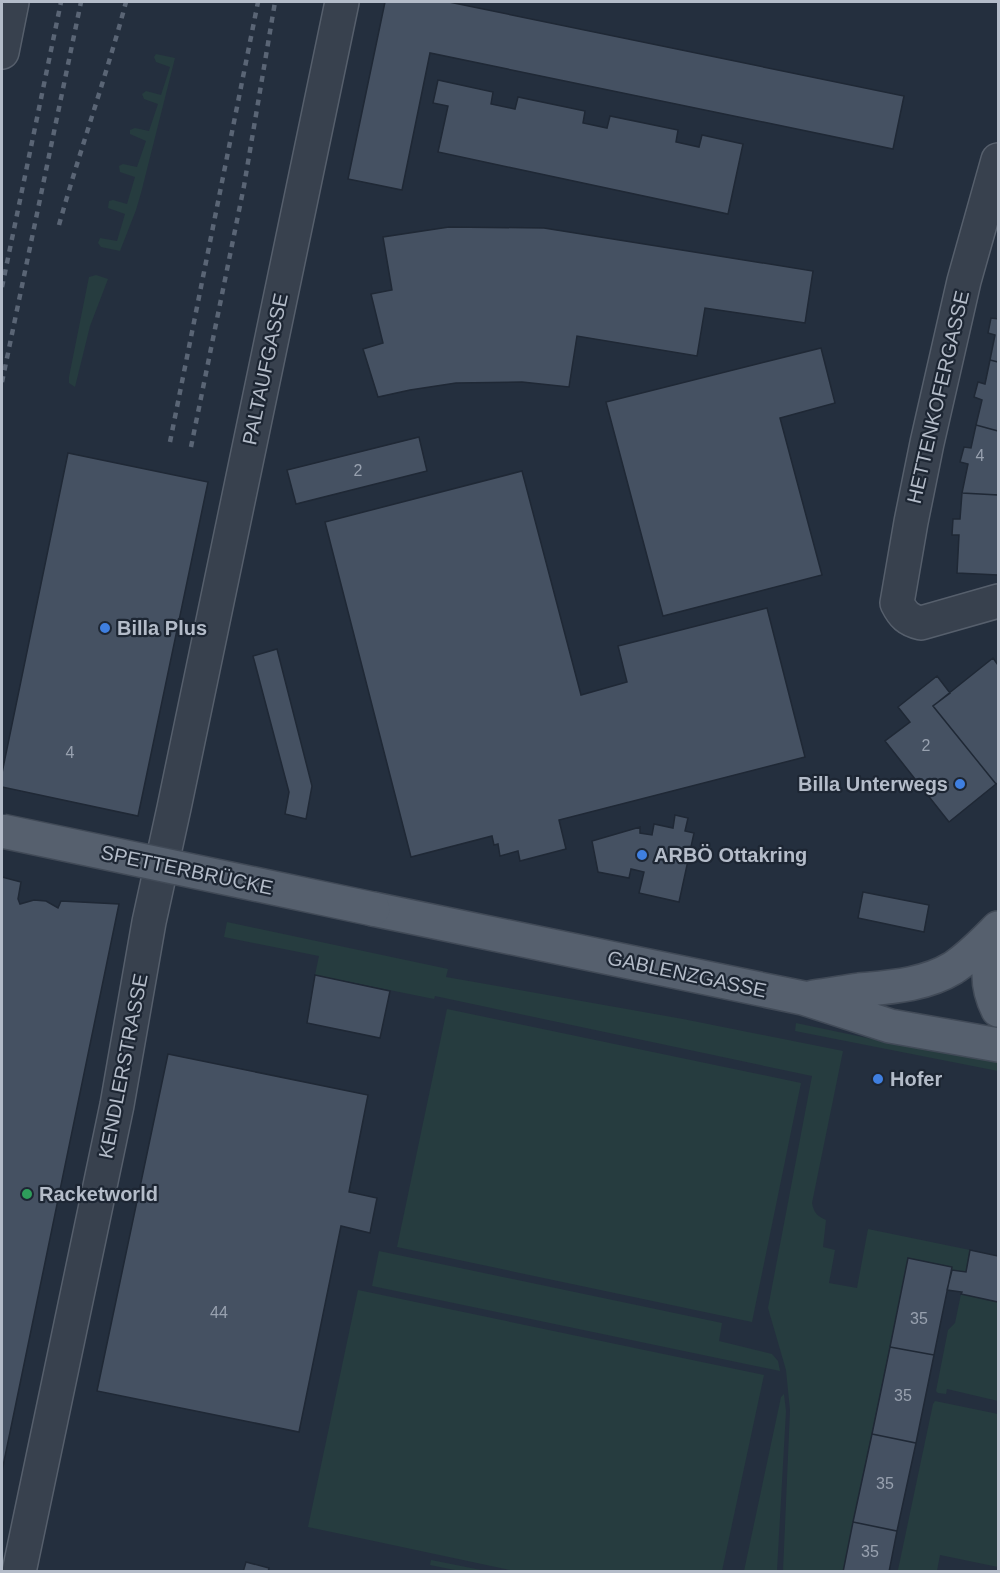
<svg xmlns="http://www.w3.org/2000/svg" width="1000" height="1573" viewBox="0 0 1000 1573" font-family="Helvetica,sans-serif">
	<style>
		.green { fill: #263c3f }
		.building { fill: #455162; stroke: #1f2835; stroke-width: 1.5 }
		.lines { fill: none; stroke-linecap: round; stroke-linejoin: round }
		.minor-casing { stroke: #565f6c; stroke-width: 36 }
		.major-casing { stroke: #414a57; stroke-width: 36 }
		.minor { stroke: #38414e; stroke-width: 33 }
		.major { stroke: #56606e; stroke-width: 33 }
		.rail { stroke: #5a6575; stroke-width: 4.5; stroke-dasharray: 6 6; stroke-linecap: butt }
		.major-bridge-casing { stroke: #414a57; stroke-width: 36; stroke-linecap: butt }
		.major-bridge { stroke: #56606e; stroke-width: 33 }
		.shop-dot { fill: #3f7fe0; stroke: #1d2633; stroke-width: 2 }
		.leisure-dot { fill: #2e9e5b; stroke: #1d2633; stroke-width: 2 }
		.labels { text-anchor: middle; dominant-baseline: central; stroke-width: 4.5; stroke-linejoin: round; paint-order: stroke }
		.number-label { font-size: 16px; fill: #98a1af }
		.street-label { font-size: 20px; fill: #b4bcc9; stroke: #1d2633 }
		.poi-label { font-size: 20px; font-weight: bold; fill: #b4bcc9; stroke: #1d2633; text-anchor: start }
	</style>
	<rect width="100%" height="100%" fill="#242f3e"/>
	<path class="green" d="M 156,54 L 175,58 L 141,193 L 136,210 L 120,251 L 101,247 L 98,243 L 100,238 L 117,241 L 125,214 L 108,208 L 109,201 L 113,200 L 127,204 L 135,177 L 120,172 L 119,166 L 123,164 L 137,167 L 146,141 L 130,134 L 130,130 L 135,128 L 149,131 L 158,104 L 144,99 L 142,94 L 146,91 L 161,95 L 170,67 L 156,62 L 154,57 Z
		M 96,275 L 108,279 L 90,326 L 75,387 L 69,383 L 69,377 L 89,277 Z
		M 227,922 L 448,969 L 446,977 L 683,1019 L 843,1051 L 812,1203 C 814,1213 817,1216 826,1220 L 823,1247 L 835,1250 L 829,1283 L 857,1288 L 868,1229 L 970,1250 L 966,1272 L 952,1270 L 952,1267 L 908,1259 L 843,1571 L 783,1571 L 790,1410 L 786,1370 L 768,1308 L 812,1076 L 435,996 L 434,999 L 315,975 L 319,956 L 224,937 Z
		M 447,1009 L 801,1083 L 752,1322 L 397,1247 Z
		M 796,1023 L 872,1039 L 998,1058 L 998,1071 L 795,1031 Z
		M 379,1251 L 722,1323 L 719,1341 L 772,1354 L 778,1361 L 780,1371 L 372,1286 Z
		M 358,1290 L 764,1375 L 722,1571 L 515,1571 L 308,1527 Z
		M 961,1294 L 998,1302 L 998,1401 L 947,1389 L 946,1394 L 938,1393 L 936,1391 L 948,1330 L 955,1323 Z
		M 784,1394 L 786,1411 L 777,1571 L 744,1571 L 781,1397 Z
		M 935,1401 L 998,1414 L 998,1567 L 940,1555 L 937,1571 L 906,1572 L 898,1570 L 933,1404 Z
		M 431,1560 L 486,1571 L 460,1571 L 430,1565 Z"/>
	<path class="building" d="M 385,2 L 449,2 L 904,96 L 893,149 L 430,53 L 402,190 L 348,179 Z
		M 438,80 L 493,92 L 491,104 L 515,109 L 518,97 L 585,111 L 583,123 L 607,128 L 610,116 L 678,130 L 676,142 L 699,147 L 702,135 L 743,144 L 728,214 L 438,152 L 448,106 L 433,103 Z
		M 449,227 L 544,228 L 813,271 L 805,323 L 705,308 L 697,356 L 577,336 L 569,387 L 522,382 L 456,383 L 410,390 L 378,397 L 363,349 L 383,343 L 371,294 L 392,290 L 383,237 Z
		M 998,317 L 998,362 L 990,360 L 995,335 L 988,333 L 991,318 L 998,319 Z
		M 821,348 L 835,403 L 780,418 L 822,575 L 663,616 L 606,402 Z
		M 990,360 L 998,362 L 998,431 L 976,425 L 982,400 L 974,397 L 978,382 L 985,384 Z
		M 976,425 L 998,431 L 998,495 L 962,493 L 968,464 L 960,462 L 964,447 L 971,448 Z
		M 419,437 L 427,471 L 296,504 L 287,470 Z
		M 68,453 L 208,482 L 138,816 L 2,787 L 2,773 Z
		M 522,471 L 581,695 L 627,682 L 618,646 L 767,608 L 805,757 L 559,820 L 566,849 L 520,861 L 518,851 L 500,856 L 498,844 L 494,845 L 492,836 L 411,857 L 325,522 Z
		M 962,493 L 998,495 L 998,575 L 957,573 L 959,535 L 952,535 L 953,519 L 960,519 Z
		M 277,649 L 312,786 L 306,819 L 285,814 L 289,792 L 253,656 Z
		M 993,658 L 998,665 L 998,783 L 996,784 L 933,706 Z
		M 937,676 L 950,693 L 933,706 L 996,784 L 949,822 L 885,741 L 910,722 L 898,707 Z
		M 675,815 L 688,818 L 685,831 L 694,833 L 679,902 L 639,893 L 644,872 L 631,869 L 629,878 L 598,872 L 592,841 L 640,827 L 640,833 L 652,835 L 654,824 L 673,828 Z
		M 2,877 L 21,882 L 18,899 L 20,904 L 34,900 L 46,901 L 58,908 L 61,901 L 119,904 L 2,1471 Z
		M 863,892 L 929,905 L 924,932 L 858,918 Z
		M 315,975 L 390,991 L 380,1038 L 307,1023 Z
		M 168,1054 L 368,1095 L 349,1192 L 377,1198 L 370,1233 L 341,1226 L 299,1432 L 97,1391 Z
		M 970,1250 L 998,1256 L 998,1302 L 961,1294 L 962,1292 L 947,1290 L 952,1270 L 966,1272 Z
		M 908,1258 L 952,1267 L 934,1355 L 890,1347 Z
		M 890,1347 L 934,1355 L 916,1443 L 872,1434 Z
		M 872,1434 L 916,1443 L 897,1531 L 853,1522 Z
		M 853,1522 L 897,1531 L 889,1572 L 843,1572 Z
		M 246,1562 L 269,1568 L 268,1572 L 243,1572 Z"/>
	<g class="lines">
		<g class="minor-casing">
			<path id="minor" d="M 2,52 L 12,2
				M 998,160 L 964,281 L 927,443 L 911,522 L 897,603 C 903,615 908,620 921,623 L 998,601
				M 19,1572 L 117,1105 L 149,922 L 174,808 L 342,2"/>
		</g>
		<g class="major-casing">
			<path id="major" d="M 373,909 L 803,998 L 890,1026 L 998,1045
				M 998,937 C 987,963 985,984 998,1010
				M 813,997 C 829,995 844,992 859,990 C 891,987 925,985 953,968 C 970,957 984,942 998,928"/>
		</g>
		<use href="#minor" class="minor"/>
		<use href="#major" class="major"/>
		<path class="rail" d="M 59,225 C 80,150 106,77 126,2
			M 2,287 L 61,2
			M 2,382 L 81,2
			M 170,442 L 258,2
			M 191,447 L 244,186 L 275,2"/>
		<g class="major-bridge-casing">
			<path id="major-bridge" d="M 2,831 L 373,909"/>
		</g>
		<use href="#major-bridge" class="major-bridge"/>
	</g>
	<g class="shop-dot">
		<circle cx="105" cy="628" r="6"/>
		<circle cx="960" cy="784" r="6"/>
		<circle cx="642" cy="855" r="6"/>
		<circle cx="878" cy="1079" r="6"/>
	</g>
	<circle class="leisure-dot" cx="27" cy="1194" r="6"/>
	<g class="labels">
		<g class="number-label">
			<text x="980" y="455">4</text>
			<text x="358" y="470">2</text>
			<text x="926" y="745">2</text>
			<text x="70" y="752">4</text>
			<text x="219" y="1312">44</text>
			<text x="919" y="1318">35</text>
			<text x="903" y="1395">35</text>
			<text x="885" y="1483">35</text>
			<text x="870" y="1551">35</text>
		</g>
		<g class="street-label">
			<text transform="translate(265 369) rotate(-78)">PALTAUFGASSE</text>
			<text transform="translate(938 397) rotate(-77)">HETTENKOFERGASSE</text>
			<text transform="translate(187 870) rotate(12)">SPETTERBRÜCKE</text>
			<text transform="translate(687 974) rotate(12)">GABLENZGASSE</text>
			<text transform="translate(123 1066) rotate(-79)">KENDLERSTRASSE</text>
		</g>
		<g class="poi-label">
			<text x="117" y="628">Billa Plus</text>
			<text x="948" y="784" text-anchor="end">Billa Unterwegs</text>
			<text x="654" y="855">ARBÖ Ottakring</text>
			<text x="890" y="1079">Hofer</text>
			<text x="39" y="1194">Racketworld</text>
		</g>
	</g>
	<rect width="1000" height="1573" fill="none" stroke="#b4bcc9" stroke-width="6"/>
</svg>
